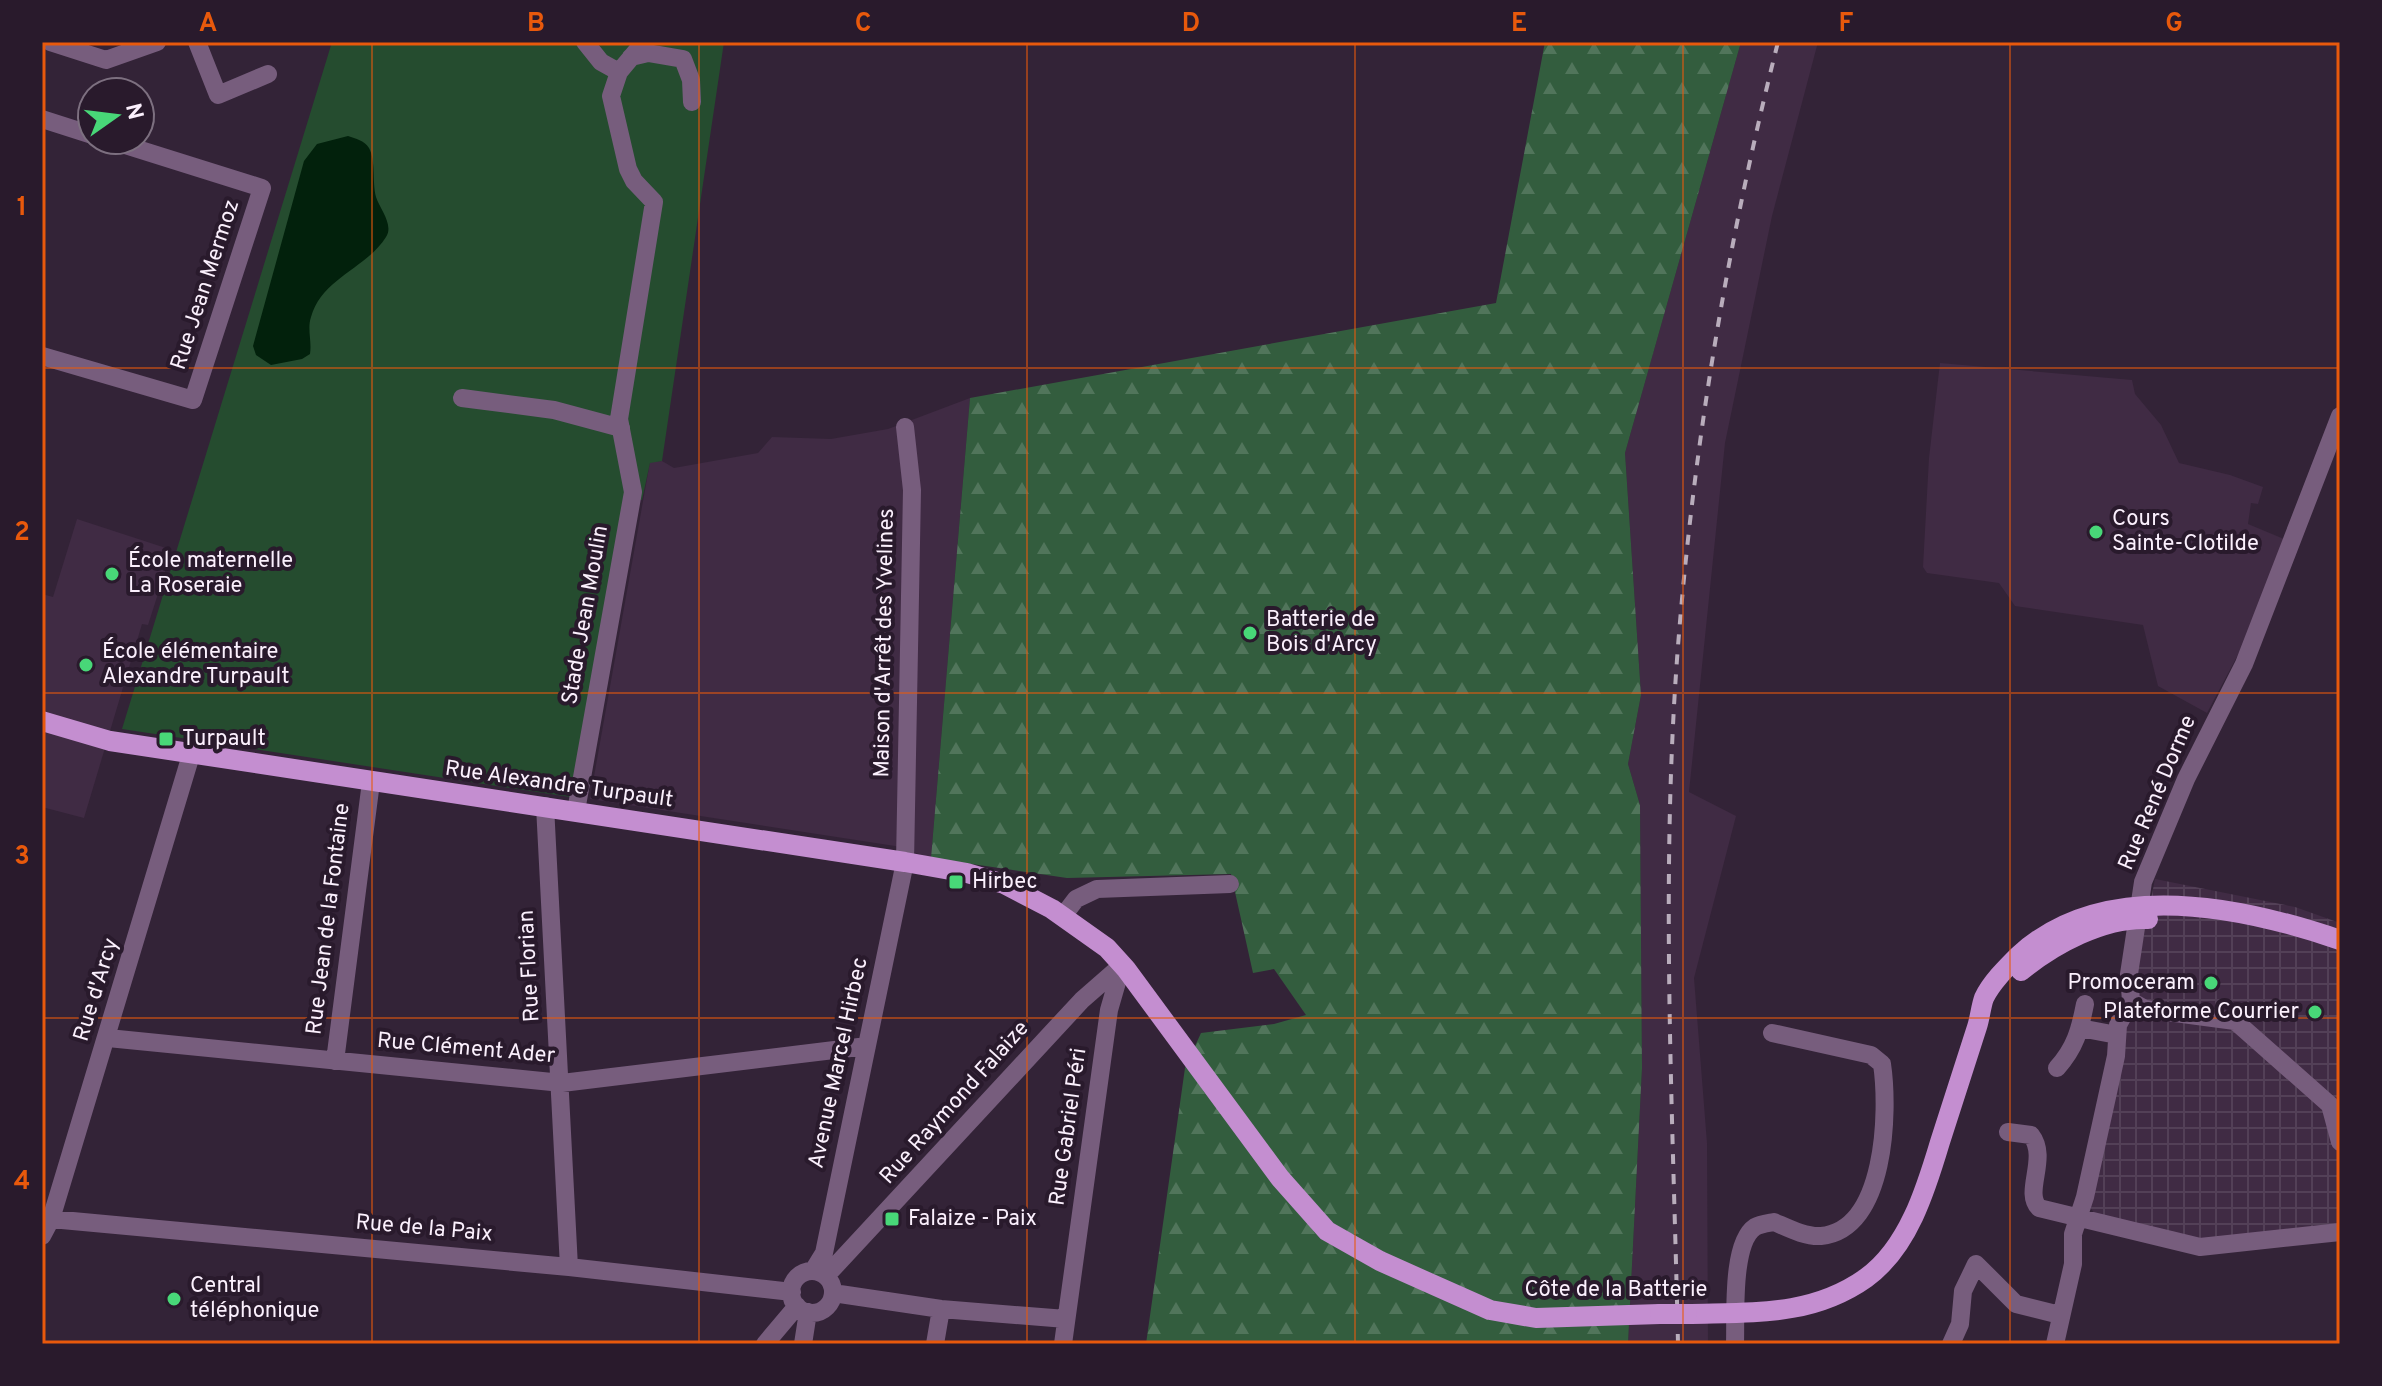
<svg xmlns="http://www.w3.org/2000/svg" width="2382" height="1386" viewBox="0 0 2382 1386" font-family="Overpass,sans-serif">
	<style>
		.built { fill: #402b44 }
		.industrial { fill: url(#industrial-grid) }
		.grass { fill: #254c2f }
		.forest { fill: url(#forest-firs) }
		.water { fill: #02210c }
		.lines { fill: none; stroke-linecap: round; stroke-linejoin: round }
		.minor { stroke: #775d7d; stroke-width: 18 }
		.major { stroke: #c48ed0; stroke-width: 20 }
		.rail { stroke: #b9adbc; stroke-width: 4; stroke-dasharray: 10 10; stroke-linecap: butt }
		.major-bridge { stroke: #c48ed0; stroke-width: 20 }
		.grid { fill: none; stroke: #e8590c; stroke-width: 2; stroke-opacity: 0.55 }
		.poi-dot { fill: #48d778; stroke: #291a2c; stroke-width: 3 }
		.labels { text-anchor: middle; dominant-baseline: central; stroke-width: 8; stroke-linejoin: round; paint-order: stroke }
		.street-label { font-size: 22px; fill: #fbf0fd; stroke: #291a2c }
		.poi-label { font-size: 22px; fill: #fbf0fd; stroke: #291a2c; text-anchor: start }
		.neatline { fill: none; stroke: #e8590c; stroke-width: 3 }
		.grid-label { font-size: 26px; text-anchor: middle; font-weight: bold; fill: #e8590c }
	</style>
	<defs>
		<pattern id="industrial-grid" width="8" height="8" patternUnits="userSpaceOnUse" patternTransform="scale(2)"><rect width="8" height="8" fill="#402b44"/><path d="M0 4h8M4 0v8" fill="none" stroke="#534057"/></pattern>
		<pattern id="forest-firs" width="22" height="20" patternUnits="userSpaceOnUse" patternTransform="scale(2)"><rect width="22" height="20" fill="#335d3e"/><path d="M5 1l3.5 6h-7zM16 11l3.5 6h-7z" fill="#51755b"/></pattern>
	</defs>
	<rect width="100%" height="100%" fill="#332337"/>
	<path class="built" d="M 1741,42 L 1818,42 L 1772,216 L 1725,443 L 1689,792 L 1736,816 L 1694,978 L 1707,1143 L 1708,1344 L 1628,1344 L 1642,1068 L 1640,805 L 1628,764 L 1641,695 L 1625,453 Z
		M 1940,363 L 2132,380 L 2135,394 L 2161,425 L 2179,463 L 2230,475 L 2263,487 L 2258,504 L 2251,503 L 2248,524 L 2284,539 L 2250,632 L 2207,713 L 2158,686 L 2143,625 L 2015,606 L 1999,583 L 1927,573 L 1923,567 L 1929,458 Z
		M 970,398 L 931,858 L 895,846 L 590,799 L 650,462 L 662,461 L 674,468 L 758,453 L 772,437 L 831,439 L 888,429 Z
		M 77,519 L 172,550 L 148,625 L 142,624 L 84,818 L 42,807 L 42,594 L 53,597 Z"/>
	<path class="industrial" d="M 2155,879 L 2295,907 L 2340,923 L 2340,1237 L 2211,1241 L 2097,1217 L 2090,1207 Z"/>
	<path class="grass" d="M 332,42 L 724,42 L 662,461 L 650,463 L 642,500 L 625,497 L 570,797 L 122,729 Z"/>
	<path class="forest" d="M 1545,42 L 1741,42 L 1625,453 L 1641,695 L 1628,764 L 1640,805 L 1642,1068 L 1628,1344 L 1146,1344 L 1185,1068 L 1201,1033 L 1274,1024 L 1306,1015 L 1274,969 L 1253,973 L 1231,874 L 1067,878 L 931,858 L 970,398 L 1496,303 Z"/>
	<path class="water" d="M 348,136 C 356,139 364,140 369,148 C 376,161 372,182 376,197 C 380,209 394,225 386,237 C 367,268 322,278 311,317 C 307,329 312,341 310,354 L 302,359 L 271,365 L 256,355 L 253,346 L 304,161 L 317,144 Z"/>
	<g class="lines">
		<path class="minor" d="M 50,42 L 106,60 L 157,42
			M 197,42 L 218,95 L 268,74
			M 585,42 L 601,62 L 619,72
			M 631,57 L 648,53 L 683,59 L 691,80 L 692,102
			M 42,119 L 92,135
			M 42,356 L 193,400 L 262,188 L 109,140
			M 462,398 L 554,410 L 621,428
			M 545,806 L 569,1267
			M 576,811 L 633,492 L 619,419 L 654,202 L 634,181 L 628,169 L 611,96 L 619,72 L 644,42
			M 1063,916 L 1076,899 L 1097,889 L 1230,884
			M 2131,1001 L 2145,1009 L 2235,1021 L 2330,1105 L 2340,1142
			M 2080,1028 L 2117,1035
			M 108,1038 L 562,1083 L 867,1046
			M 335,1061 L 371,782
			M 2057,1068 C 2075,1048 2080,1030 2085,1004
			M 2008,1132 L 2031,1135 C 2049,1158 2023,1192 2039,1208 L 2200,1247 L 2340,1232
			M 51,1219 L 569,1267 L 792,1292
			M 42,1236 L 51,1219 L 191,755
			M 813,1271 L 824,1253 L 905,862 L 912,490 L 905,427
			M791 1292a21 21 0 1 1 42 0a21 21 0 1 1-42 0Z
			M 826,1276 L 1082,1000 L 1122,965
			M 833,1293 L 941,1309 L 1066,1319
			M 765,1344 L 797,1306
			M 803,1344 L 808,1312
			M 935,1344 L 941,1309
			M 1063,1344 L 1109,1010 L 1122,965
			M 1735,1344 C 1736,1317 1731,1243 1755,1227 C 1760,1224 1769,1223 1774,1222 C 1788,1228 1805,1237 1821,1236 C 1886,1230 1889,1111 1882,1064 L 1871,1055 L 1772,1033
			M 1951,1344 L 1960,1324 L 1963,1291 L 1976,1264 L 2016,1304 L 2060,1315
			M 2055,1344 L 2073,1264 L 2073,1234 L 2085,1197 L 2116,1056 L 2118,1025 L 2131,1001 L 2129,974 L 2143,882 L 2186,779 L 2244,664 L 2340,416"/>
		<path class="major" d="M 42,721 L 110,741 L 905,862 L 967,873 L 1004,884 L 1052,909 L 1107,948 L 1126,969 L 1280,1178 L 1327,1231 L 1380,1261 L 1490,1310 L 1536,1318 L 1660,1314
			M 2021,971 C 2054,944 2104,917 2148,919
			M 1687,1314 C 1751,1312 1811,1317 1866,1278 C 1908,1248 1926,1189 1940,1142 C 1952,1104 1965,1065 1977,1027 C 1980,1018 1981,1006 1984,998 C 1991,983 2006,968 2018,956 C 2103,877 2241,906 2340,940"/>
		<path class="rail" d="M 1678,1344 C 1673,1112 1660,878 1678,646 C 1694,442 1728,240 1778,42"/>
		<path class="major-bridge" d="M 1660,1314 L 1687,1314"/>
	</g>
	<path class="grid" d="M 372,42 L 372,1344M 699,42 L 699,1344M 1027,42 L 1027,1344M 1355,42 L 1355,1344M 1683,42 L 1683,1344M 2010,42 L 2010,1344M 42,368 L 2340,368M 42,693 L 2340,693M 42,1018 L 2340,1018"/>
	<g class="poi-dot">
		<circle cx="2096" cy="532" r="8"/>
		<circle cx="112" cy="574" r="8"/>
		<circle cx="1250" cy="633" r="8"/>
		<circle cx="86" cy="665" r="8"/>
		<rect x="158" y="731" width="16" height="16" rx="4"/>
		<rect x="948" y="874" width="16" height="16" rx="4"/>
		<circle cx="2211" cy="983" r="8"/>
		<circle cx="2315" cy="1012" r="8"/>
		<rect x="884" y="1211" width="16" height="16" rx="4"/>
		<circle cx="174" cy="1299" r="8"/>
	</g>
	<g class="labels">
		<g class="street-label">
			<text transform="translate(206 285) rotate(-72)">Rue Jean Mermoz</text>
			<text transform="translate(586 615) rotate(-80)">Stade Jean Moulin</text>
			<text transform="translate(885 643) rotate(-89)">Maison d'Arrêt des Yvelines</text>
			<text transform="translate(559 785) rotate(8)">Rue Alexandre Turpault</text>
			<text transform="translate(2158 793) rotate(-67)">Rue René Dorme</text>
			<text transform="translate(329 919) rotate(-83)">Rue Jean de la Fontaine</text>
			<text transform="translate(530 966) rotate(-93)">Rue Florian</text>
			<text transform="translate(97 990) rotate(-73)">Rue d'Arcy</text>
			<text transform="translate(466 1049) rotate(5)">Rue Clément Ader</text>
			<text transform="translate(839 1063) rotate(-78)">Avenue Marcel Hirbec</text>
			<text transform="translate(955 1103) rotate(-48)">Rue Raymond Falaize</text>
			<text transform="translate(1069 1127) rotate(-82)">Rue Gabriel Péri</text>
			<text transform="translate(424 1229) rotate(5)">Rue de la Paix</text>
			<text x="1616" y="1290">Côte de la Batterie</text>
		</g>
		<g class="poi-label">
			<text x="2112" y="519">Cours<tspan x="2112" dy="25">Sainte-Clotilde</tspan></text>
			<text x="128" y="561">École maternelle<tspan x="128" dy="25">La Roseraie</tspan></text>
			<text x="1266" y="620">Batterie de<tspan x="1266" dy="25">Bois d'Arcy</tspan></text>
			<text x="102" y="652">École élémentaire<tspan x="102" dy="25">Alexandre Turpault</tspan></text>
			<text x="182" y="739">Turpault</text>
			<text x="972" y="882">Hirbec</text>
			<text x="2195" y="983" text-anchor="end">Promoceram</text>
			<text x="2299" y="1012" text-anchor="end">Plateforme Courrier</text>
			<text x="908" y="1219">Falaize - Paix</text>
			<text x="190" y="1286">Central<tspan x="190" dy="25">téléphonique</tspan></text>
		</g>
	</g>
	<rect width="2382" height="1386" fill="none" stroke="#291a2c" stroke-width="88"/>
	<g transform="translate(116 116) rotate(76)"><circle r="38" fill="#291a2c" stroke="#7d7080" stroke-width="2"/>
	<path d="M0-6L14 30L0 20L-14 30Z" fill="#48d778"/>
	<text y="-12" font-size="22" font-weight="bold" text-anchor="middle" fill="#fbf0fd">N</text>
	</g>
	<rect x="44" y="44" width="2294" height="1298" class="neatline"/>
	<g class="grid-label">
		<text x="208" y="31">A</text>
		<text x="536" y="31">B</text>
		<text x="863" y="31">C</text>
		<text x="1191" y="31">D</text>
		<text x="1519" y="31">E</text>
		<text x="1846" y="31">F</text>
		<text x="2174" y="31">G</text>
		<text x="22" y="215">1</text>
		<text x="22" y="540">2</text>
		<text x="22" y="864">3</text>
		<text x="22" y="1189">4</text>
	</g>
</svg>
